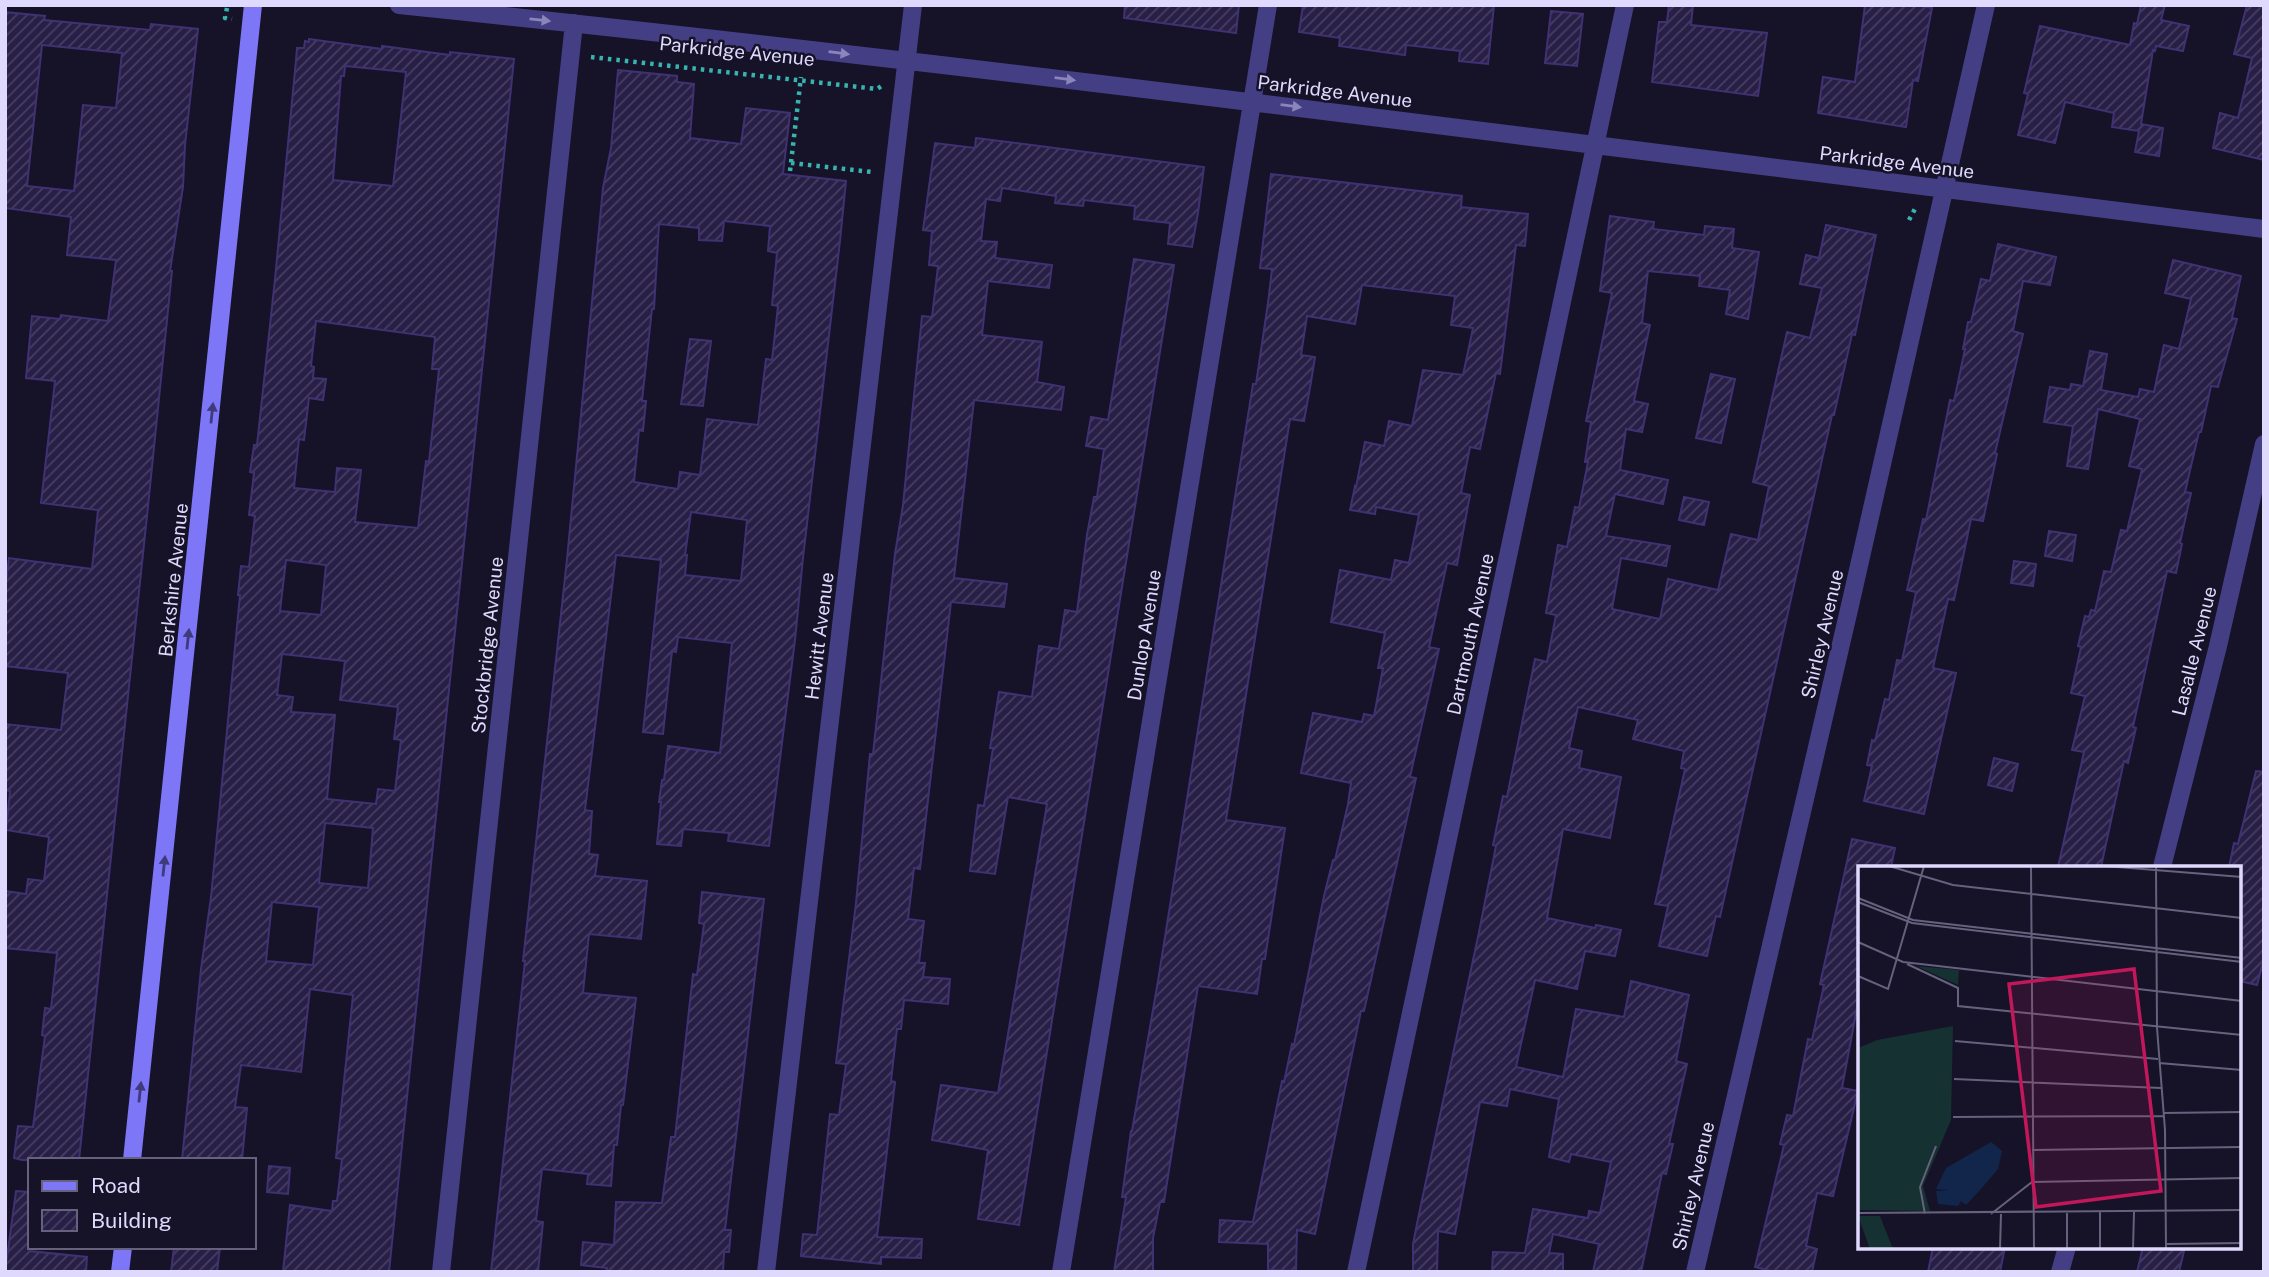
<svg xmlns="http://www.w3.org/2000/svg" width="2269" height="1277" viewBox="0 0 2269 1277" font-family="'Public Sans',sans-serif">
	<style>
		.building { fill: url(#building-hatch); stroke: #403272; stroke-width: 2; fill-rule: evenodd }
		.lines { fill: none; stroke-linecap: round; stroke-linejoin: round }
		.path { stroke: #38b4af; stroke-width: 4.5; stroke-dasharray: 3.5 5; stroke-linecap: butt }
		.street { stroke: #443f84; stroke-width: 18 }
		.secondary { stroke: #7d77f7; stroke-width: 18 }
		.oneway { fill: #8a85ba }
		.oneway2 { fill: #3f3a7b }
		.labels { text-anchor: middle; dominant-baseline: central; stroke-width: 5; stroke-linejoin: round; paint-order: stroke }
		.street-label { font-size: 19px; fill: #dfdafd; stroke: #161228 }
		.inset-road { fill: none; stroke: #66627d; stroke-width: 2 }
		.view { fill: #c2185b; fill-opacity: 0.15; stroke: #c2185b; stroke-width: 3.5 }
		.inset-edge { fill: none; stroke: #dfdafd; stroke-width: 3.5 }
	</style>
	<defs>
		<pattern id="building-hatch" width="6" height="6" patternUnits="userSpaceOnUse" patternTransform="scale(1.75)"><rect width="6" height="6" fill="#281f47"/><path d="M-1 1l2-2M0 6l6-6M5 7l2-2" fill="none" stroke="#473f62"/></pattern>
	</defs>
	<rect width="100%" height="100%" fill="#161228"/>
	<path class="building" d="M 1125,5 L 1239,5 L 1236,33 L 1124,18 Z
		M 1303,5 L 1494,5 L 1488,64 L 1459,61 L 1460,51 L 1406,45 L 1405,55 L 1339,46 L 1340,38 L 1299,32 Z
		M 1669,5 L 1693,5 L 1691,25 L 1767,33 L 1758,96 L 1652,82 L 1659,22 L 1667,22 Z
		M 1865,5 L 1917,5 L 1932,8 L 1918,81 L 1913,80 L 1906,127 L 1818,113 L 1823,77 L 1855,82 Z
		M 2141,5 L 2165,5 L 2161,20 L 2189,26 L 2183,51 L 2156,46 L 2155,51 L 2153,50 L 2141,124 L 2163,128 L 2159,156 L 2135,152 L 2139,131 L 2112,127 L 2114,113 L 2065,102 L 2055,143 L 2018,135 L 2028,94 L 2024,93 L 2040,26 L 2130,45 L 2134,23 L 2137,24 Z
		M 2247,5 L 2264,5 L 2264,160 L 2213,148 L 2220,113 L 2238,118 L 2252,58 L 2234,54 Z
		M 1551,11 L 1583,14 L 1577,66 L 1545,63 Z
		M 5,12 L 45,16 L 44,20 L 150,30 L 151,24 L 198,29 L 185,145 L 183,187 L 170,271 L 172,271 L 147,516 L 79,1160 L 22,1160 L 14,1158 L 18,1126 L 33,1127 L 45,1036 L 42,1035 L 45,1008 L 51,1009 L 57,953 L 5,948 L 5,891 L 26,894 L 28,879 L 44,881 L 49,837 L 6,830 L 10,791 L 5,790 L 5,724 L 61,730 L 68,673 L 5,666 L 5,589 L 9,558 L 92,569 L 98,510 L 41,503 L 55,381 L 26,378 L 32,316 L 60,319 L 61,315 L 108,321 L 116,260 L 67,255 L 71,217 L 5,208 ZM 42,45 L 122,53 L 116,108 L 83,105 L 74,191 L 27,186 Z
		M 309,39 L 382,49 L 382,46 L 450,55 L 450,52 L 514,59 L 389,1272 L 283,1272 L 290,1205 L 332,1211 L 333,1201 L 337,1201 L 342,1159 L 336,1158 L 353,995 L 310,989 L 301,1072 L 241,1065 L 235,1107 L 247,1108 L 242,1160 L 182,1160 L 201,969 L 211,897 L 240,595 L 238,595 L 241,566 L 249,567 L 255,516 L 249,515 L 254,473 L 250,472 L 254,445 L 257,445 L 275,279 L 296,60 L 297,48 L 304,48 L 305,41 L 309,42 ZM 345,66 L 406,72 L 393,186 L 333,180 L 341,76 L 344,76 ZM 316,321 L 435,337 L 432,369 L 439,369 L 429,462 L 426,461 L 418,528 L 355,522 L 361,470 L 337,468 L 335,492 L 294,488 L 299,439 L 304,440 L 309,398 L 323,400 L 326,379 L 313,378 L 314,367 L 311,366 ZM 286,560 L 326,565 L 321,615 L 280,611 ZM 282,654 L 345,661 L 340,700 L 398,707 L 394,739 L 401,740 L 395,791 L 378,789 L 376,804 L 327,799 L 335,715 L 291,712 L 293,697 L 277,695 ZM 325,823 L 373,828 L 368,888 L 319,883 ZM 272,902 L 319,907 L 313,965 L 266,961 Z
		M 618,70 L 677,76 L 677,82 L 694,84 L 690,138 L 741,144 L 746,108 L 790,113 L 783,174 L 846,181 L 840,241 L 803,558 L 795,640 L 769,846 L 728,841 L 729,833 L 683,829 L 681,846 L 657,844 L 661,802 L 659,802 L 662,780 L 664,780 L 668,746 L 720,753 L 732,643 L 678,637 L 676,652 L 672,651 L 663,734 L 643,732 L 661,560 L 616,555 L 585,810 L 592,811 L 589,854 L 598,855 L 595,876 L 647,881 L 641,939 L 589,934 L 583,993 L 636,998 L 623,1105 L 621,1105 L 617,1145 L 614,1145 L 611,1186 L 587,1184 L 588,1174 L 542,1169 L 536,1221 L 543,1222 L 538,1272 L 491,1272 L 525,961 L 523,961 L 567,559 L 603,188 L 611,148 ZM 724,221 L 770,226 L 768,251 L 777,253 L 772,305 L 778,306 L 772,360 L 766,359 L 758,425 L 707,419 L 700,475 L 680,472 L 678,489 L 634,482 L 639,430 L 643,431 L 646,401 L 642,401 L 652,309 L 654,309 L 659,224 L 699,228 L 699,240 L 722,241 ZM 691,512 L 747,520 L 741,581 L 685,575 L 687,555 L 685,555 Z
		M 976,138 L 1204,167 L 1198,213 L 1192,247 L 1168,244 L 1170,223 L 1134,219 L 1135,206 L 1084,200 L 1083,206 L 1055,203 L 1056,196 L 1002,188 L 1000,201 L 986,199 L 981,241 L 997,242 L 995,258 L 1052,265 L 1049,288 L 988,281 L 982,335 L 1042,342 L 1037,382 L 1064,387 L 1061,410 L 974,400 L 954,578 L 1007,584 L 1004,607 L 951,602 L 920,869 L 914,868 L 908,919 L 924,921 L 919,963 L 925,963 L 923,977 L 950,979 L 948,1004 L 904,1000 L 901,1029 L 897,1029 L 891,1081 L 895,1082 L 877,1237 L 922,1239 L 921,1258 L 881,1257 L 881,1264 L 801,1256 L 803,1234 L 817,1235 L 830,1114 L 839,1115 L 846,1064 L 836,1063 L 856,903 L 870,754 L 873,754 L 895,554 L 903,505 L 922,316 L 932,317 L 938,266 L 929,265 L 932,231 L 923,230 L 935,143 L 975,148 Z
		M 1271,174 L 1462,196 L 1461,207 L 1528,214 L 1525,246 L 1516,245 L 1500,374 L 1496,373 L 1480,449 L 1470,447 L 1461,493 L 1470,495 L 1457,565 L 1447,563 L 1429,647 L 1439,649 L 1410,777 L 1416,778 L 1364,1011 L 1361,1011 L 1315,1234 L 1297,1230 L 1296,1271 L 1268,1270 L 1268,1244 L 1219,1242 L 1220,1220 L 1253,1222 L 1282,1081 L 1284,1082 L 1292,1044 L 1294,1045 L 1324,896 L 1333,860 L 1335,860 L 1348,804 L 1351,783 L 1301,773 L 1313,713 L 1362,722 L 1364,714 L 1374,716 L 1383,668 L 1378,668 L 1385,633 L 1331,622 L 1340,570 L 1391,580 L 1395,560 L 1409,563 L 1419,515 L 1376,507 L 1375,514 L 1350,510 L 1355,486 L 1356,487 L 1365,442 L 1384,446 L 1389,421 L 1412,426 L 1423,370 L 1463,375 L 1473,328 L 1451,325 L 1455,296 L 1362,285 L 1355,324 L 1307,316 L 1301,355 L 1315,357 L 1311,382 L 1304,421 L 1290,419 L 1226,820 L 1285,828 L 1265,959 L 1262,959 L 1257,994 L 1198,986 L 1164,1202 L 1160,1202 L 1153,1238 L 1153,1272 L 1114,1272 L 1126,1197 L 1122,1197 L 1131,1131 L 1132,1131 L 1158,981 L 1253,384 L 1256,384 L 1268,303 L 1272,269 L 1260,268 Z
		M 1610,216 L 1654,222 L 1653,229 L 1704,235 L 1705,226 L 1734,229 L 1732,248 L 1759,252 L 1748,319 L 1726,314 L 1730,290 L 1699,286 L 1700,276 L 1648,271 L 1642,323 L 1650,325 L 1634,401 L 1648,404 L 1642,432 L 1626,429 L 1620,470 L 1668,480 L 1663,504 L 1615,494 L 1606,536 L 1670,546 L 1666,566 L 1621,558 L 1612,609 L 1660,619 L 1668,579 L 1718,590 L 1731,534 L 1758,540 L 1769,486 L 1753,482 L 1787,332 L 1810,338 L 1822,288 L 1800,284 L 1806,255 L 1819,258 L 1826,225 L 1876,235 L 1855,335 L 1852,334 L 1834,415 L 1832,415 L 1720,917 L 1716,916 L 1707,956 L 1659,946 L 1668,906 L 1655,904 L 1685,769 L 1681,768 L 1684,751 L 1633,739 L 1638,720 L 1578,707 L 1569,748 L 1582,751 L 1579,768 L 1621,777 L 1610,838 L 1563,829 L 1547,918 L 1595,928 L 1596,925 L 1621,930 L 1615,956 L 1585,951 L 1577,989 L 1535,980 L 1516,1067 L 1563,1077 L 1576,1009 L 1624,1017 L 1631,981 L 1689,995 L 1676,1061 L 1687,1064 L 1669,1144 L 1673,1144 L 1666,1174 L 1662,1173 L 1641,1272 L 1593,1272 L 1599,1244 L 1553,1234 L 1549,1253 L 1563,1254 L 1563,1272 L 1492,1272 L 1493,1252 L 1525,1253 L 1533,1209 L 1588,1218 L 1589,1211 L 1600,1213 L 1611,1162 L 1571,1154 L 1569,1162 L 1549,1157 L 1559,1099 L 1510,1089 L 1507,1106 L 1480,1102 L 1455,1234 L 1438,1231 L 1437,1272 L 1413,1272 L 1413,1244 L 1419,1214 L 1479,932 L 1496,846 L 1493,845 L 1503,796 L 1507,797 L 1535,659 L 1547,662 L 1556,615 L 1546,613 L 1558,545 L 1567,547 L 1575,507 L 1579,508 L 1588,462 L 1585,462 L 1591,422 L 1586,421 L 1612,293 L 1600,291 Z
		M 1998,244 L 2056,257 L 2050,285 L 2023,281 L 2013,331 L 2023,334 L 1995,453 L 1997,454 L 1983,521 L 1971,519 L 1954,600 L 1948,599 L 1933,668 L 1956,673 L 1924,814 L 1864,801 L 1872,766 L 1867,765 L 1872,740 L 1875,741 L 1885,699 L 1889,700 L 1897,660 L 1902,661 L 1916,592 L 1907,590 L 1923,519 L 1926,520 L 1950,400 L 1954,401 L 1965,349 L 1963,349 L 1968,322 L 1971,322 L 1981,279 L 1990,281 Z
		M 1134,259 L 1174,265 L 1019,1225 L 978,1219 L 988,1150 L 932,1140 L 941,1085 L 998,1093 L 1047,804 L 1008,797 L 995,874 L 970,871 L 978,805 L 984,806 L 993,748 L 990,748 L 999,692 L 1032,697 L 1039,646 L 1059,649 L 1065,610 L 1077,612 L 1087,535 L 1094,497 L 1097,497 L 1104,449 L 1086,446 L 1091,417 L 1108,420 Z
		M 2173,260 L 2241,276 L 2232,318 L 2237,319 L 2218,387 L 2211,386 L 2201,432 L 2199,432 L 2185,492 L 2191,493 L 2180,543 L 2182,544 L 2176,573 L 2167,571 L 2133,727 L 2136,728 L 2128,763 L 2124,761 L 2101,867 L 2058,867 L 2084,752 L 2072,750 L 2085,696 L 2071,693 L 2081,647 L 2078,646 L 2085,616 L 2089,617 L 2091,610 L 2095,611 L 2104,571 L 2111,572 L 2121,530 L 2127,531 L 2142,469 L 2129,466 L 2140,419 L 2098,409 L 2088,469 L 2067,466 L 2073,426 L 2044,422 L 2050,387 L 2070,390 L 2071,384 L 2083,386 L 2090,351 L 2107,354 L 2101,390 L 2138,397 L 2140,389 L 2154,392 L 2164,345 L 2179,349 L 2191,299 L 2165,293 Z
		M 690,339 L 711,341 L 703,406 L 681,404 Z
		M 1711,374 L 1735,379 L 1721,443 L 1696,438 Z
		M 1684,497 L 1709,502 L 1704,525 L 1679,520 Z
		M 2049,531 L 2076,535 L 2072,561 L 2045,556 Z
		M 2014,561 L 2036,564 L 2033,586 L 2011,583 Z
		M 1994,758 L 2018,764 L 2012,791 L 1988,785 Z
		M 2256,771 L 2264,772 L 2264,958 L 2257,985 L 2239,981 L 2239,867 L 2229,867 L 2234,843 L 2238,844 Z
		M 1852,839 L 1895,848 L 1891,867 L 1859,867 L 1859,997 L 1842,1088 L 1858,1091 L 1833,1196 L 1817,1193 L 1806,1246 L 1817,1249 L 1812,1272 L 1775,1272 L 1755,1267 L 1784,1145 L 1780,1144 L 1787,1115 L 1793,1116 L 1808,1039 L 1812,1040 L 1824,985 L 1820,984 Z
		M 702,892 L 764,899 L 725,1230 L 731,1230 L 729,1252 L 724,1252 L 723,1272 L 606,1272 L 607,1268 L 581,1265 L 583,1242 L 614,1245 L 616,1202 L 662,1203 L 671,1137 L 675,1137 L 693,974 L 697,975 L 704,924 L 699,923 Z
		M 269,1166 L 290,1168 L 288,1194 L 267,1192 Z
		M 16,1191 L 30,1192 L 30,1251 L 87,1257 L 86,1272 L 5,1272 Z
		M 174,1247 L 220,1247 L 217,1272 L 171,1272 Z
		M 1933,1247 L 2005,1247 L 2000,1272 L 1928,1272 Z
		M 2143,1247 L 2185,1247 L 2179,1272 L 2137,1272 Z"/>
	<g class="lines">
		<path class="path" d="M 227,8 L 225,18 L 232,19
			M 591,57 L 877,89 L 883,85
			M 791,163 L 872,172
			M 790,171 L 801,77
			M 1909,220 L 1916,207"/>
		<path class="street" d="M 399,5 C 1022,69 1642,152 2264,229
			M 2162,867 L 2218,646 L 2264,444
			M 441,1272 L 574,23
			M 766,1272 L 913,5
			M 1061,1272 L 1268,5
			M 1356,1272 L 1625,5
			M 1695,1272 L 1851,601 L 1986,5
			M 2060,1272 L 2067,1247"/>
		<path class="secondary" d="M 132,1160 L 253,5
			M 120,1272 L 123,1247"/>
	</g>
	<defs><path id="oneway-solid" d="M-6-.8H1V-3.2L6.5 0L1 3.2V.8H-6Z" transform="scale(1.75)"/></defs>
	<g class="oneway">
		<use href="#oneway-solid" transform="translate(540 20) rotate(6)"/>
		<use href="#oneway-solid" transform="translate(839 53) rotate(7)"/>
		<use href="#oneway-solid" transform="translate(1065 79) rotate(7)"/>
		<use href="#oneway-solid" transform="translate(1291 106) rotate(7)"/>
	</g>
	<g class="oneway2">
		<use href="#oneway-solid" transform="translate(212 413) rotate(-84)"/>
		<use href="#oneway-solid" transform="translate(188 639) rotate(-84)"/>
		<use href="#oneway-solid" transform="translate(164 866) rotate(-84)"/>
		<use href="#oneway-solid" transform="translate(140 1092) rotate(-84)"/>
	</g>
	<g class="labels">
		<g class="street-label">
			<text transform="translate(737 51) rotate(6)">Parkridge Avenue</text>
			<text transform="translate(1335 91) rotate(7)">Parkridge Avenue</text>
			<text transform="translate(1897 162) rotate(7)">Parkridge Avenue</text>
			<text transform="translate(173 580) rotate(-84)">Berkshire Avenue</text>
			<text transform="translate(1470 634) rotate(-78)">Dartmouth Avenue</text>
			<text transform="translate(1822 634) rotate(-77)">Shirley Avenue</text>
			<text transform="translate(1144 635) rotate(-81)">Dunlop Avenue</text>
			<text transform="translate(819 636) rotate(-83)">Hewitt Avenue</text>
			<text transform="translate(487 645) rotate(-84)">Stockbridge Avenue</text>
			<text transform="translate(2194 651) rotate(-76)">Lasalle Avenue</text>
			<text transform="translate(1693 1186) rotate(-77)">Shirley Avenue</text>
		</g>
	</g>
	<g transform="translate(1858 866)">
		<rect width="383" height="383" fill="#161228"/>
		<path d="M 0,350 L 22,350 L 35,383 L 12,383 Z" fill="#153131"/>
		<path d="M 58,100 L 101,104 L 100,119 ZM 95,160 L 93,254 L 65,320 L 72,345 L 1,344 L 0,182 L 19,174 Z" fill="#153131"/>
		<path d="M 63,173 L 83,184 L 91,205 L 86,240 L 66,257 L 53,228 L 84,215 L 47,217 L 47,182 L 34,209 L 3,194 L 21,177 L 48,179 ZM 6,202 L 25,222 L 1,239 L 0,209 ZM 39,225 L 51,236 L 64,258 L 53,270 L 37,273 L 20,268 L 8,248 ZM 10,277 L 27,319 L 4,328 L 0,281 Z" fill="#153131"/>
		<path d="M 133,276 L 144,285 L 140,303 L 123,323 L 108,339 L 103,335 L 100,340 L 80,338 L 78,325 L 91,324 L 78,323 L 88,302 Z" fill="#12264b"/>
		<path class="inset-road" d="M 31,0 L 95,19 L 384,52M 173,0 L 176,383M 247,0 L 384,11M 298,0 L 299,162 L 307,264 L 308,383M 0,32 L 55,54 L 384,92M 0,36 L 54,57 L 384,96M 0,76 L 45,96 L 384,135M 49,98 L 100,122 L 100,140 L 384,169M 0,110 L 30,123 L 66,0M 97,175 L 300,193M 301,197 L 384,204M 96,213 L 303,222M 305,247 L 384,246M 95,251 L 305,250M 174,284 L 384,281M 0,347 L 384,344M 67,348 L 62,321 L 78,280M 133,348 L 174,316 L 384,312M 308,378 L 384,377M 142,383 L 143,348M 209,383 L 209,347M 242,383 L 242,346M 275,383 L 276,346"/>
		<path class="view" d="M 276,103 L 303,325 L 178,341 L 151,118 Z"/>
		<rect width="383" height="383" class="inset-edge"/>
	</g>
	<rect width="2269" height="1277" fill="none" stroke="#dfdafd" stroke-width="14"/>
	<rect x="28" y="1158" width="228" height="91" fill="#161228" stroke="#66627d" stroke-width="2"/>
	<rect x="42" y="1181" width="35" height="10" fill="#7d77f7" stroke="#66627d" stroke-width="2"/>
	<text x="91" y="1193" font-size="21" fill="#dfdafd">Road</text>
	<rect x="42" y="1210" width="35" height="21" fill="url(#building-hatch)" stroke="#66627d" stroke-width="2"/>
	<text x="91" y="1228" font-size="21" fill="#dfdafd">Building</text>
</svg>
